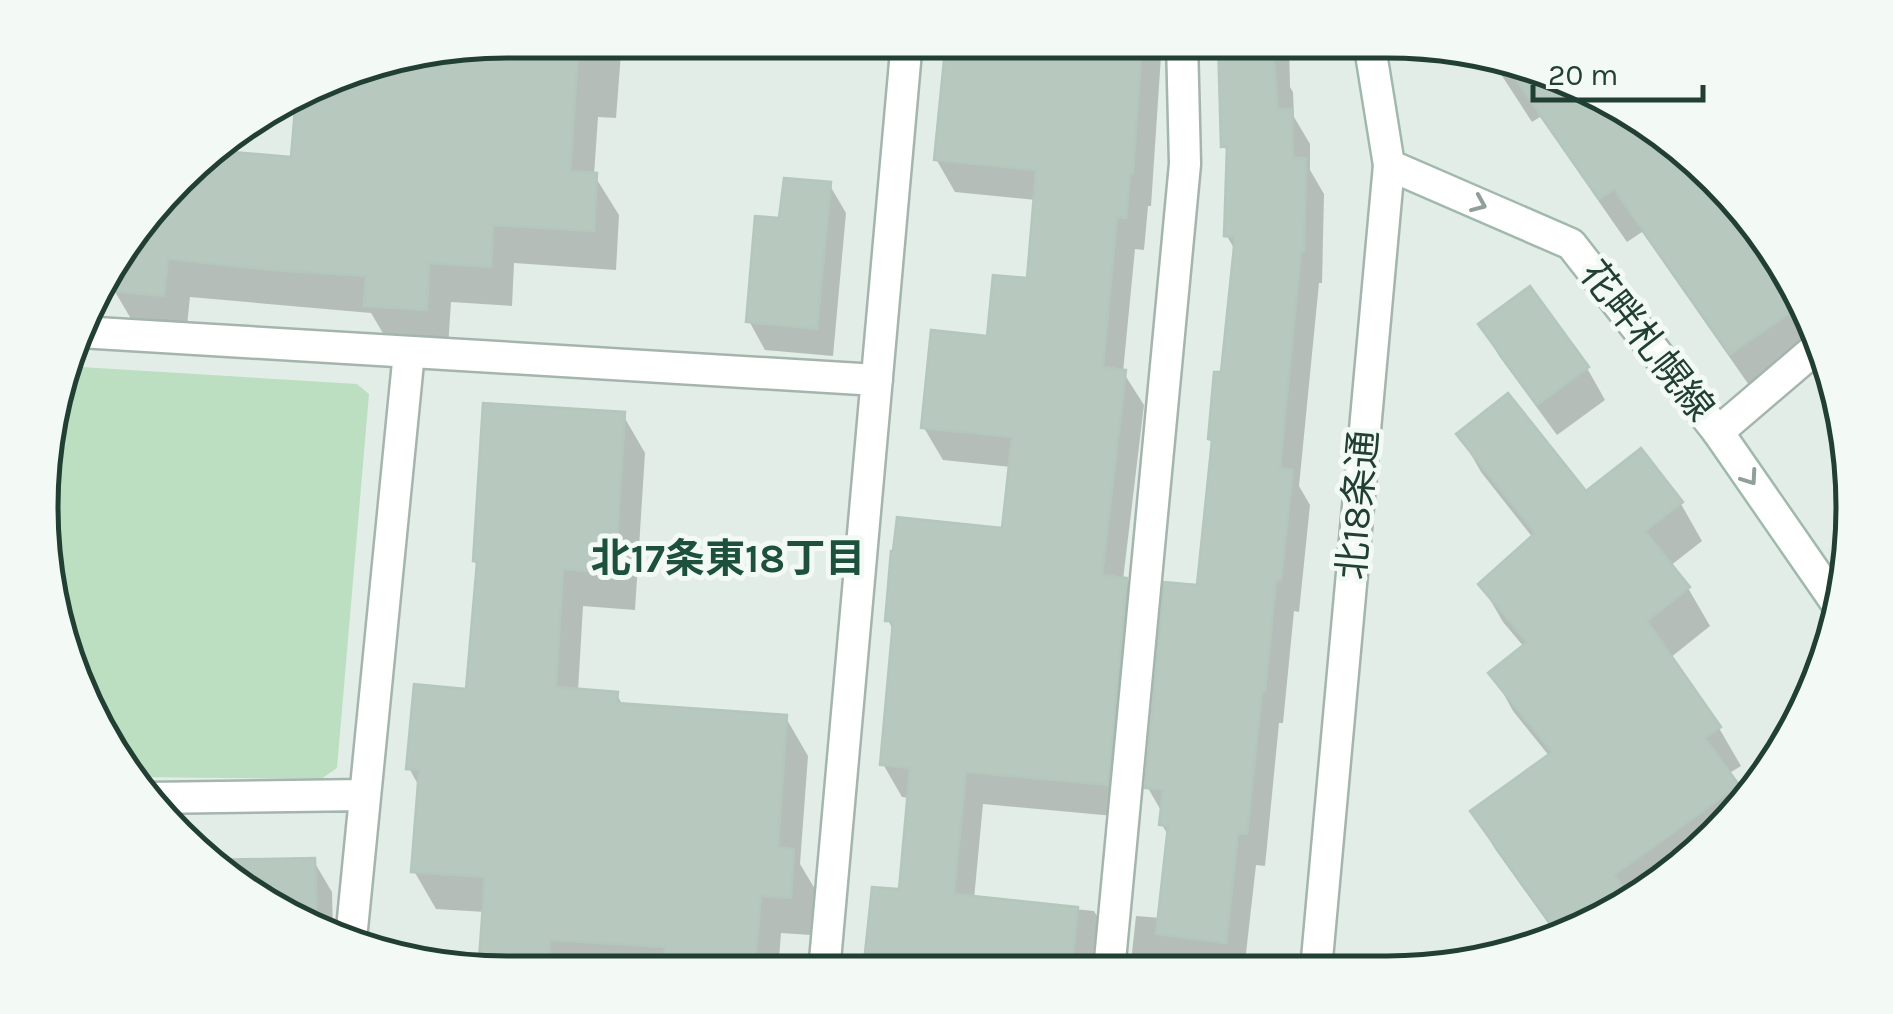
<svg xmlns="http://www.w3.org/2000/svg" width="1893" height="1014" viewBox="0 0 1893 1014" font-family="Karla,'Noto Sans JP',sans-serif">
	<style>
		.green { fill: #bbdfc0 }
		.shadow { fill: #0003 }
		.building { fill: #b7c8bf; stroke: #b4c7bd; stroke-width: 2.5 }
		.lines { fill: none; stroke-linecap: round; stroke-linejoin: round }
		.minor-casing { stroke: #a4b5ad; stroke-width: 35 }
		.tertiary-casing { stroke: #a4b5ad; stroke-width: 35 }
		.secondary-casing { stroke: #a0b9ad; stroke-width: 35 }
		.minor { stroke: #fff; stroke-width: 30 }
		.tertiary { stroke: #fff; stroke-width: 30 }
		.secondary { stroke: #fff; stroke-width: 30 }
		.oneway { stroke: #909f99 }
		.labels { text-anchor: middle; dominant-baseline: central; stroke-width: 10; stroke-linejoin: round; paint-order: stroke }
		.street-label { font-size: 38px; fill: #213f33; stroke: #f3f9f5 }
		.neighbourhood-label { font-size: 40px; font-weight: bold; fill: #1d513e; stroke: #f3f9f5 }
		.rim { fill: none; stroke: #213f33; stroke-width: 5 }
	</style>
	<rect width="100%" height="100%" fill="#e2ede7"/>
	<path class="green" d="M 65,366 L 357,384 L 369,394 L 337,768 L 321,779 L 133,777 L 88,713 L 41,538 L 56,387 Z"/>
	<path class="shadow" d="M 507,40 L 622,40 L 616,118 L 598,117 L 594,175 L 619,215 L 616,270 L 514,263 L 512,306 L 451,302 L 448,348 L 390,345 L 371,313 L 190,297 L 186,335 L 137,329 L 114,290 L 119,247 L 208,152 L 293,160 Z
		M 947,40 L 1162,41 L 1151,206 L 1148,206 L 1144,250 L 1135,249 L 1123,372 L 1144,405 L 1123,580 L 1126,580 L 1145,613 L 1125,817 L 983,804 L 974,899 L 1094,911 L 1113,944 L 1111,971 L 866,972 L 901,892 L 910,798 L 902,797 L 883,764 L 894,632 L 888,620 L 1004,531 L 1011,467 L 943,460 L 924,428 L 990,339 L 1029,281 L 1036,200 L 955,192 L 936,159 Z
		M 1221,41 L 1289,41 L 1290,87 L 1293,92 L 1294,117 L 1310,144 L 1310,170 L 1324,194 L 1322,283 L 1319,283 L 1299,486 L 1310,505 L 1299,612 L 1294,611 L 1283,723 L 1279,723 L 1265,866 L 1256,865 L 1244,971 L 1130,971 L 1136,916 L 1161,918 L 1170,838 L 1162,825 L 1163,814 L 1148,788 L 1199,588 L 1214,444 L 1211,439 L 1223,375 L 1236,252 L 1227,236 L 1229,155 L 1224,146 Z
		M 1493,62 L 1593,88 L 1737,200 L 1820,343 L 1758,398 L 1642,232 L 1627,242 L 1540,117 L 1532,122 Z
		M 829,184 L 846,213 L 833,356 L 765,350 L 749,321 L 782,221 Z
		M 1530,290 L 1587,368 L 1605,400 L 1557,435 L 1499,356 L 1481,325 Z
		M 623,415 L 645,453 L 635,610 L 583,606 L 578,691 L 617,695 L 623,706 L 786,718 L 808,756 L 800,864 L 815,889 L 811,935 L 781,933 L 778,972 L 480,973 L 485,912 L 436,909 L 414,871 L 420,788 L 409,768 L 469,691 L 479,567 L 476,561 Z
		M 1460,435 L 1586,494 L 1681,504 L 1702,541 L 1670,566 L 1688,588 L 1710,626 L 1670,658 L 1719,728 L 1741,766 L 1728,774 L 1740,792 L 1670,878 L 1560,940 L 1495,849 L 1473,812 L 1550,757 L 1513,711 L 1492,673 L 1524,647 L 1503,622 L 1481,584 L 1533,538 L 1481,472 Z
		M 313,860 L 332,892 L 333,934 L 300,926 Z"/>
	<path class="building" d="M 507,40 L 579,40 L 570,171 L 597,173 L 594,231 L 493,225 L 491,267 L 429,263 L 427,310 L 364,306 L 366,276 L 273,270 L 168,259 L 164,296 L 112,291 L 116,254 L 118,248 L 210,150 L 291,157 L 296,97 L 356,65 Z
		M 946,40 L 1142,41 L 1133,174 L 1130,174 L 1126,218 L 1117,217 L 1103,367 L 1126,370 L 1102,575 L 1127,578 L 1108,785 L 966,772 L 954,894 L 1078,907 L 1071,971 L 863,972 L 872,887 L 899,889 L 910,768 L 880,765 L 893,621 L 885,621 L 891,551 L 893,551 L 897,517 L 1002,528 L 1012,437 L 921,428 L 931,330 L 987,336 L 993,275 L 1027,278 L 1036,170 L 934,160 Z
		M 1218,41 L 1272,41 L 1278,110 L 1292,109 L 1293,158 L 1306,158 L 1304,251 L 1301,251 L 1280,468 L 1293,470 L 1281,580 L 1276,580 L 1265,691 L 1262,691 L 1247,834 L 1238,833 L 1226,943 L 1156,934 L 1168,826 L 1159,825 L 1163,790 L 1145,788 L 1164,582 L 1197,585 L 1212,440 L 1208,439 L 1214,372 L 1221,372 L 1235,237 L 1224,236 L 1227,146 L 1221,147 Z
		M 1506,65 L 1593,88 L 1737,200 L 1794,298 L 1789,302 L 1794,310 L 1730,354 L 1614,189 L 1599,199 Z
		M 784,178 L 831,182 L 817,329 L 746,322 L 755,216 L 779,218 Z
		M 1530,286 L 1589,367 L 1537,405 L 1478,324 Z
		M 1508,393 L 1586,491 L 1641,448 L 1683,502 L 1645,531 L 1690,587 L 1647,621 L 1721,727 L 1705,738 L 1739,785 L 1614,875 L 1632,900 L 1562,939 L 1470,811 L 1552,752 L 1488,673 L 1527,642 L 1478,584 L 1535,533 L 1456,434 Z
		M 483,403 L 625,412 L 615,573 L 563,569 L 556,687 L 618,692 L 617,703 L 787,715 L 778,847 L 794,849 L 791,898 L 761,896 L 754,972 L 662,972 L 665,947 L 550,940 L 548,973 L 478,973 L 485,877 L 411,872 L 419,770 L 406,769 L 414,684 L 466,689 L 477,562 L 473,561 Z
		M 315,858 L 317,930 L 300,926 L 208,860 Z"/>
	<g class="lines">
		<g class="minor-casing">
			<path id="minor" d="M 80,332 L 877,380
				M 1718,432 L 1821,344
				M 148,798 L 365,795
				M 351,939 L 409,352
				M 1109,971 L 1185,164 L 1182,41
				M 824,972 L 907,40"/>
		</g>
		<g class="tertiary-casing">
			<path id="tertiary" d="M 1316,970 L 1389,165"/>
		</g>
		<g class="secondary-casing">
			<path id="secondary" d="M 1369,41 L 1389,165 L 1571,244 L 1718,432 L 1835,601"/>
		</g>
		<use href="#minor" class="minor"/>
		<use href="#tertiary" class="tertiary"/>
		<use href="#secondary" class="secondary"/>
	</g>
	<defs><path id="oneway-chevron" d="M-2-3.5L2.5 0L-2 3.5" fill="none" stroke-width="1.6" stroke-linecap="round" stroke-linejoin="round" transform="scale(2.5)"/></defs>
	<g class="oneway">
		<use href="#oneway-chevron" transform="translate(1479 204) rotate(23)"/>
		<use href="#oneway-chevron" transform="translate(1750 478) rotate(55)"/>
	</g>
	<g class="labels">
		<g class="street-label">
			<text transform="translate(1647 341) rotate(52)">花畔札幌線</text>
			<text transform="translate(1358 505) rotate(-85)">北18条通</text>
		</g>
		<g class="neighbourhood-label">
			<text x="728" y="558">北17条東18丁目</text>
		</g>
	</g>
	<path d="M0 0H1893V1014H0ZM507 58H1387A449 449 0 0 1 1836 507V507A449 449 0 0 1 1387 956H507A449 449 0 0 1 58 507V507A449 449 0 0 1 507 58Z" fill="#f3f9f5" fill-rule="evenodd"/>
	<path class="rim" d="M507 58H1387A449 449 0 0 1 1836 507V507A449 449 0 0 1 1387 956H507A449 449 0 0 1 58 507V507A449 449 0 0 1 507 58Z"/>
	<path d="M1533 85v15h170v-15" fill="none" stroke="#213f33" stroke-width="5"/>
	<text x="1548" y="85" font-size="30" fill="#213f33" stroke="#f3f9f5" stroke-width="8" paint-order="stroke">20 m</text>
</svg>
